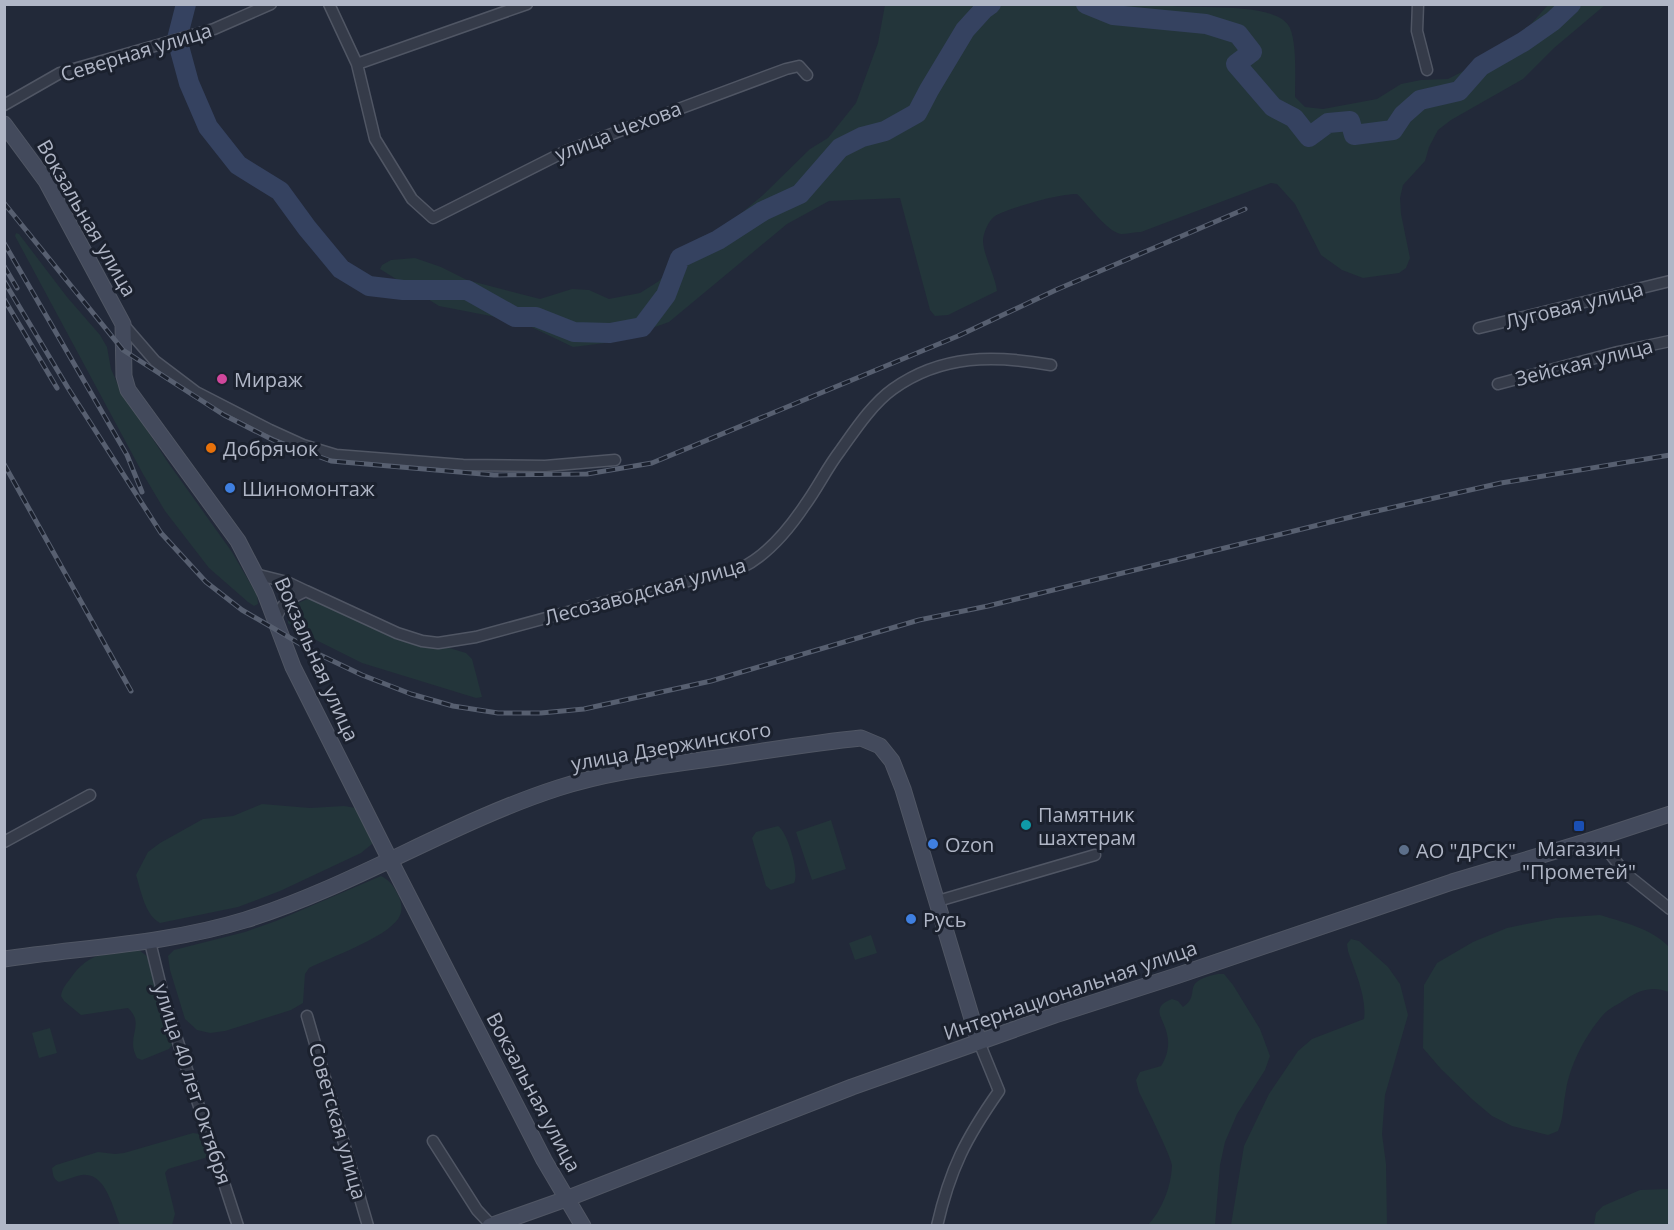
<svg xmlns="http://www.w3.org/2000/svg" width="1674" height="1230" viewBox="0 0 1674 1230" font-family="'Open Sans',sans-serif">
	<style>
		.green { fill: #23353a }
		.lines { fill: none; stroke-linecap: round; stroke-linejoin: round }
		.river { stroke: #354260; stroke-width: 20 }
		.street-casing { stroke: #505664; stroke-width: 13 }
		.secondary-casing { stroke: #505664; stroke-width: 17 }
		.street { stroke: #353b49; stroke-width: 10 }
		.secondary { stroke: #434a5c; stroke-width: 15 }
		.rail-casing { stroke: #575f70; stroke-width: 5 }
		.rail { stroke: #1b212e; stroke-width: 3; stroke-dasharray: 9; stroke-linecap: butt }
		.hotel-dot { fill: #d1479c; stroke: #1b212e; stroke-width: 2 }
		.food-dot { fill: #e8710a; stroke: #1b212e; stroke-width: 2 }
		.shop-dot { fill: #3f7fe0; stroke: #1b212e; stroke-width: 2 }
		.culture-dot { fill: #0f9aa8; stroke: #1b212e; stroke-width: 2 }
		.transit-dot { fill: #1a4fb4; stroke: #1b212e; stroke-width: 2 }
		.service-dot { fill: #5c6f8a; stroke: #1b212e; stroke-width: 2 }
		.labels { text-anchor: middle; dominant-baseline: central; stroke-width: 6; stroke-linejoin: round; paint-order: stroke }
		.street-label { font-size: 20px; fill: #b0b6c6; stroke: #1b212e }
		.poi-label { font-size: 20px; fill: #b0b6c6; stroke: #1b212e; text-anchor: start }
	</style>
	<rect width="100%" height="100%" fill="#222939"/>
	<path class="green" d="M 1163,5 C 1190,10 1278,0 1290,28 C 1297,45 1295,78 1295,97 L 1305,107 L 1323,109 L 1377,99 L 1401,84 L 1421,80 L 1448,79 L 1475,65 L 1524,32 L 1548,5 L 1605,5 L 1554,48 L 1523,79 L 1451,120 L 1438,130 L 1429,147 L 1425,161 L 1403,185 L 1400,198 L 1401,214 L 1410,258 L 1406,268 L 1399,273 L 1363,278 L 1342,270 L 1321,255 L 1295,204 L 1277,184 L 1271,183 L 1141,232 C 1135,232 1127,234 1121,234 C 1107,232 1088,204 1077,194 C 1058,194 1012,207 995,216 C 989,220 983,233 983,241 C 983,254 995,275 997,291 L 948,315 L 935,316 L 930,310 L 900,198 L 829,201 L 787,224 L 669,322 L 613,342 L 573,347 L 521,322 L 439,306 L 380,269 L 382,265 L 391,260 L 415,258 L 441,267 L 467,280 L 540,299 L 572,289 L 589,290 L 609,299 L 640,293 L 659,281 L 699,238 L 726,226 L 763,195 L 810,149 L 828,138 L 856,103 L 878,43 L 885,5 Z
		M 16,233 L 19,234 L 67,297 L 100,335 L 107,347 L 111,369 L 118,385 L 167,461 L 232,552 L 257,595 L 258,604 L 254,606 L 248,602 L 209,568 L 165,511 L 143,474 L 15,236 Z
		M 318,598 L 396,632 L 466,653 L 472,659 L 482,697 L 476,698 L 362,663 L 296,630 L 288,623 L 288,612 L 290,607 L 307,599 Z
		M 262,804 L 310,808 L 344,806 L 356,808 L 372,836 L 372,844 L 361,853 L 280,891 L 238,907 L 160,923 C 145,915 141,891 136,875 L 148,852 L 160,843 L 203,819 L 233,816 Z
		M 831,820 L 846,869 L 812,880 L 796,832 Z
		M 778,826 C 787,831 800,873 794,883 L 771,890 L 766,886 L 752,838 L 756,832 Z
		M 381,876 C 390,880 395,888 399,897 C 402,904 403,912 398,919 C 385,938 331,957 309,968 L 305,974 L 303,1003 L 291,1010 L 225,1031 L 210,1033 L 197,1030 L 185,1019 L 170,970 L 168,956 L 174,950 L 245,932 L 276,921 Z
		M 1600,915 C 1623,922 1653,929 1669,947 L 1669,992 C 1653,986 1641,989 1626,999 C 1619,1004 1609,1008 1603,1015 C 1586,1034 1570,1065 1566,1090 C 1563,1104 1564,1117 1558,1131 L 1548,1135 L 1512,1126 L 1492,1116 L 1473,1100 L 1441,1069 L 1423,1048 L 1424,985 L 1437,963 L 1473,942 L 1507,928 L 1556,918 Z
		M 871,935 L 877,953 L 855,960 L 849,943 Z
		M 1351,939 L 1359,941 L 1388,967 L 1400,984 L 1408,1015 L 1385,1095 L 1382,1134 L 1386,1164 L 1387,1225 L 1231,1225 L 1244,1146 L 1269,1094 L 1298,1051 L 1312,1039 L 1364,1019 C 1367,997 1355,972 1348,951 L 1347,944 Z
		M 139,950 L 148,957 L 172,1045 L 169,1049 L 142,1060 L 137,1058 C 125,1036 146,1025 128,1008 L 81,1015 L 64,1001 L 61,996 C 62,989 66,984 70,979 C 90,950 107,954 139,950 Z
		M 1218,974 L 1224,974 L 1233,985 L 1260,1029 L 1270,1056 L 1265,1070 L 1237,1114 L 1225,1142 L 1220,1165 L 1215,1225 L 1148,1225 C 1162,1210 1171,1187 1172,1166 C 1172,1158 1145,1104 1139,1092 L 1136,1080 L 1140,1072 L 1161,1066 C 1167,1057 1170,1045 1167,1034 C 1164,1018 1149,1008 1172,999 L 1178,1001 L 1183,1007 C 1203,994 1178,982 1218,974 Z
		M 50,1028 L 57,1053 L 39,1058 L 32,1033 Z
		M 193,1133 L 200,1134 L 203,1137 L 208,1154 L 205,1158 L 168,1169 L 165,1173 L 175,1214 L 172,1225 L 120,1225 C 113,1209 106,1172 82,1175 C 75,1176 66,1180 59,1182 C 53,1179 53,1174 52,1168 L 56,1165 L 98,1152 L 115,1154 L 124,1153 Z
		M 1669,1189 L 1669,1225 L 1594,1225 L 1596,1213 L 1603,1206 L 1640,1190 Z"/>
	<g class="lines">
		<path class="river" d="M 186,4 L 177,39 L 189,83 L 208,127 L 238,165 L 280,191 L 307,228 L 341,269 L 369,286 L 403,290 L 467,290 L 515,317 L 536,317 L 574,332 L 610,333 L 642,327 L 666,295 L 680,258 L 718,240 L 763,211 L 800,194 L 840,148 L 862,137 L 885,131 L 917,113 L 929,90 L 965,30 L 984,9 L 991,4
			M 1086,4 L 1113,15 L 1206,24 L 1238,34 L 1252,52 L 1236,64 L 1273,107 L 1294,118 L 1309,137 L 1328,123 L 1350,121 L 1354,135 L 1393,130 L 1403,115 L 1420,100 L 1459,91 L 1481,66 L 1523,42 L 1553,21 L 1571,4"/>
		<g class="street-casing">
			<path id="street" d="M 329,4 L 357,64 L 375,139 L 412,199 L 433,218 L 566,151 L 786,69 L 799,66 L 807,75
				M 1418,4 L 1417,31 L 1427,70
				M 357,64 L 527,4
				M 4,105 L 60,73 L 214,29 L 271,4
				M 123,324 L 155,361 L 196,392 L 270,430 L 303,445 L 336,455 L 463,465 L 545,466 L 615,460
				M 1479,328 L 1670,281
				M 1498,384 L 1618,352 L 1670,341
				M 255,574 L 287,582 L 306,591
				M 275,621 C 281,603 290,598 306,591 L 397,633 L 422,641 L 438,643 L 476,637 L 616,599 L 741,568 C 768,555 789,529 805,505 C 818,487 827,468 840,451 C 855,430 872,404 893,389 C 942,354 995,355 1051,365
				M 1598,838 L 1625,873 L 1670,909
				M 4,842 L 90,795
				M 938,901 L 1095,855
				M 150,942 L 164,999 L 238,1226
				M 307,1016 L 368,1226
				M 433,1141 L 477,1210 L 492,1226
				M 937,1226 C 950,1169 966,1138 999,1091 L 979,1042"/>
		</g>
		<g class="secondary-casing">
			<path id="secondary" d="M 4,124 L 46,181 L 123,324 L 124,376 L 128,390 L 238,541 L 265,593 L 293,667 L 390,860 L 544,1160 L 583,1226
				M 4,959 C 85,947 167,944 245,920 C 354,886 450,823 558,788 C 607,772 659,766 709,759 C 760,752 810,743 861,738 L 880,746 L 892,761 L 903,789 L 979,1042
				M 490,1226 L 566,1199 L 852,1087 L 1055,1015 L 1176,976 L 1452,882 L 1582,843 L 1670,814"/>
		</g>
		<use href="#street" class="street"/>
		<use href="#secondary" class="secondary"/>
		<g class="rail-casing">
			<path id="rail" d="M 4,203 L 123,350 L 224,415 L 273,440 L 331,461 L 494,475 L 587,474 L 652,463 L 958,336 L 1058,289 L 1245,209
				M 4,243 L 127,455 L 142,492
				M 4,266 L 17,288
				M 4,281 L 68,388 L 161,533 L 206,582 L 242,610 L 316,653 L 362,675 L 411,694 L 453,706 L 498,713 L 541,713 L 584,709 L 711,681 L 919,620 L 988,606 L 1359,515 L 1501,483 L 1670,455
				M 4,299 L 57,388
				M 4,464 L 131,691"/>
		</g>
		<use href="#rail" class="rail"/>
	</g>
	<circle class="hotel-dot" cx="222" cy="379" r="6"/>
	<circle class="food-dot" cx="211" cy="448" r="6"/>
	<g class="shop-dot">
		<circle cx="230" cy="488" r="6"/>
		<circle cx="933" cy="844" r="6"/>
		<circle cx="911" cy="919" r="6"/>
	</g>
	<circle class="culture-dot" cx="1026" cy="825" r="6"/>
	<rect class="transit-dot" x="1573" y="820" width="12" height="12" rx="3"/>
	<circle class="service-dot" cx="1404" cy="850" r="6"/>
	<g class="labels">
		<g class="street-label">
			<text transform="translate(136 52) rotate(-17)">Северная улица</text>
			<text transform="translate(618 131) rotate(-21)">улица Чехова</text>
			<text transform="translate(87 218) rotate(60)">Вокзальная улица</text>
			<text transform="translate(1574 305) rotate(-14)">Луговая улица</text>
			<text transform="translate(1584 362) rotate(-14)">Зейская улица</text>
			<text transform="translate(645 591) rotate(-15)">Лесозаводская улица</text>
			<text transform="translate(317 659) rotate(66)">Вокзальная улица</text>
			<text transform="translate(671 746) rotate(-10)">улица Дзержинского</text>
			<text transform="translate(1070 990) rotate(-19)">Интернациональная улица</text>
			<text transform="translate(193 1084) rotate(72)">улица 40 лет Октября</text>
			<text transform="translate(534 1092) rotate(62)">Вокзальная улица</text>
			<text transform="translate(338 1121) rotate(74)">Советская улица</text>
		</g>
		<g class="poi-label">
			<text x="234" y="379">Мираж</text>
			<text x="223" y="448">Добрячок</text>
			<text x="242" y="488">Шиномонтаж</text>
			<text x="1038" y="814">Памятник<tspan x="1038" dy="23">шахтерам</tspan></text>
			<text x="945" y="844">Ozon</text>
			<text x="1579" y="848" text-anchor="middle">Магазин<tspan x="1579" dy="23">"Прометей"</tspan></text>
			<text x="1416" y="850">АО "ДРСК"</text>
			<text x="923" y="919">Русь</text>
		</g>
	</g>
	<rect width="1674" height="1230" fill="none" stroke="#b0b6c6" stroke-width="12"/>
</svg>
